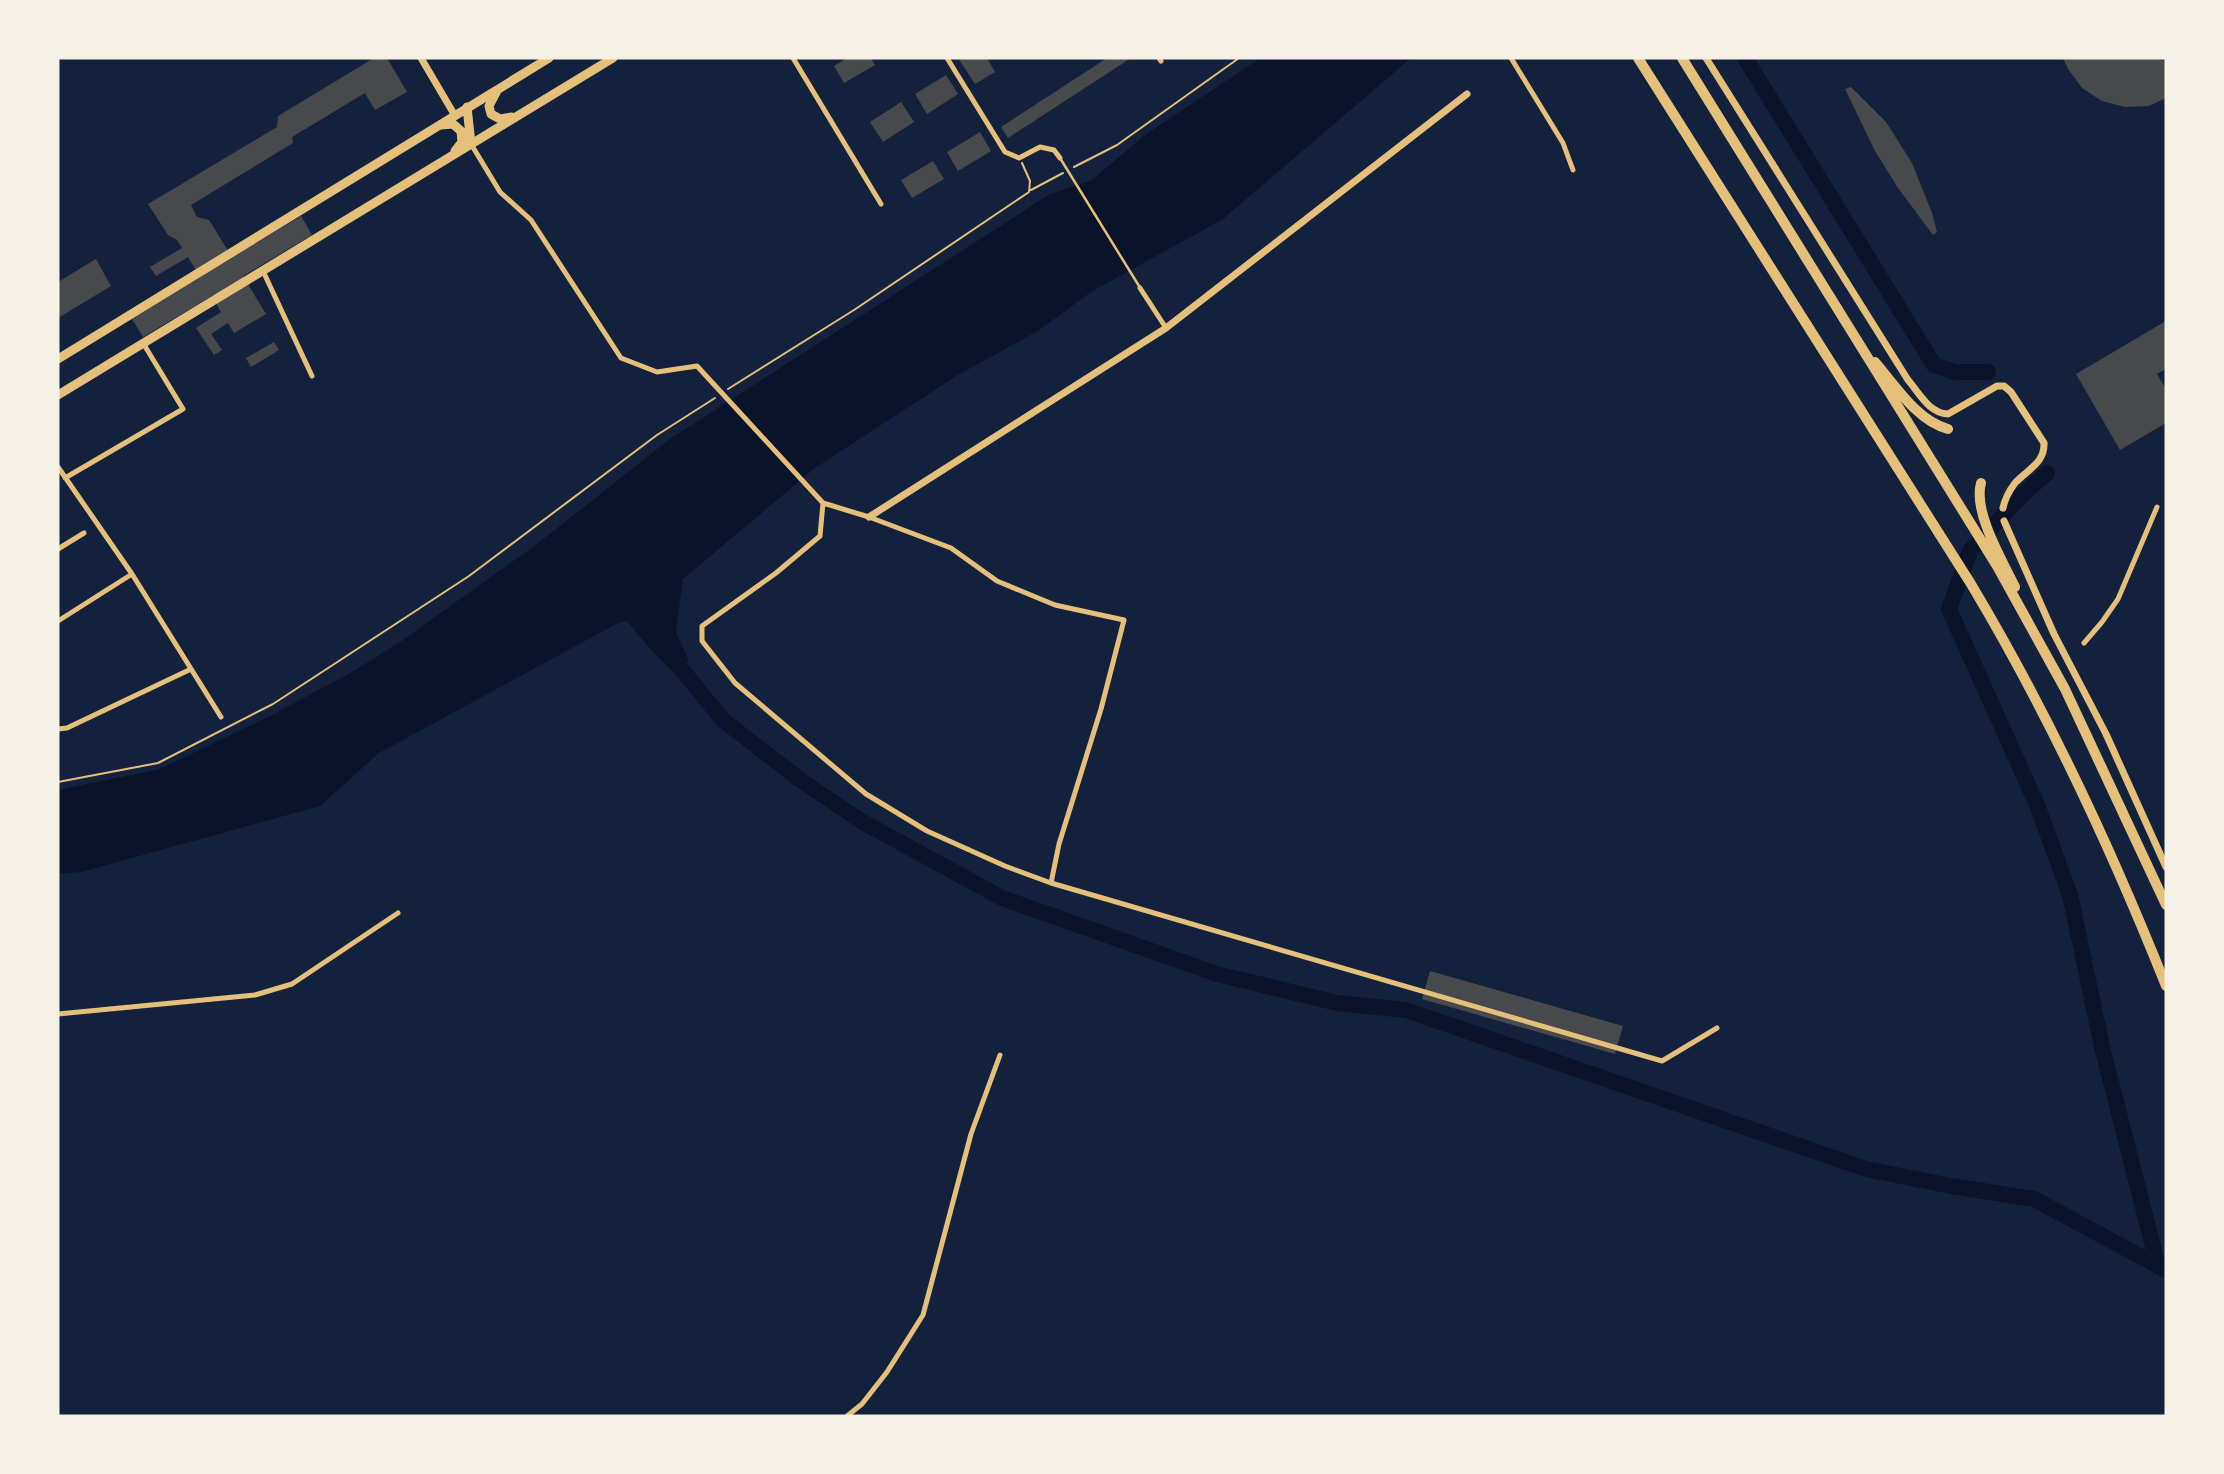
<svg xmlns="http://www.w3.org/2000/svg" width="2224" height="1474" viewBox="0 0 2224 1474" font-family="'Noto Sans',sans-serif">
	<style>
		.water { fill: #0b132b }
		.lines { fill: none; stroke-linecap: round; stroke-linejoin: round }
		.river { stroke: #0b132b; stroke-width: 16 }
		.building { fill: #48494c }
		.path { stroke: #e5c07b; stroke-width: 2 }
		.service { stroke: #e5c07b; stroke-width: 2.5 }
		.minor { stroke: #e5c07b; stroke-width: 5 }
		.tertiary { stroke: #e5c07b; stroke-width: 7 }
		.primary { stroke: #e5c07b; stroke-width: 9 }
		.motorway { stroke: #e5c07b; stroke-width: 10 }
	</style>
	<rect width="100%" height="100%" fill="#14213d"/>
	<path class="water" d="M 1260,58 L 1411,58 L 1223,219 L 1091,292 L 1038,331 L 956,376 L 815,468 L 683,579 L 676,632 L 689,661 L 675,674 L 645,643 L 627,621 L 618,623 L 379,753 L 320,806 L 81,872 L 58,874 L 58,790 L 160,769 L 274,714 L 352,672 L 400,642 L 537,544 L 670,439 L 1050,194 L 1092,180 L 1145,135 Z"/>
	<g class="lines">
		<path class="river" d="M 1745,58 L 1934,365 L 1955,372 L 1988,372
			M 2047,473 L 2021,496 L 1970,551 L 1949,609 L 2037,805 L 2070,895 L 2103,1051 L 2158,1266
			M 669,654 L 723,720 L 799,779 L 861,821 L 1002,898 L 1217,974 L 1337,1003 L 1406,1010 L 1866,1169 L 1951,1186 L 2034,1199 L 2166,1270"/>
	</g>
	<path class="building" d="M 374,58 L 387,58 L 407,92 L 375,110 L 365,93 L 292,137 L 293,143 L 191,205 L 197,217 L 209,220 L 232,257 L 301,216 L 312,235 L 243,276 L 266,314 L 234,333 L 228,323 L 211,334 L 222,350 L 214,355 L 196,328 L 221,312 L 212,296 L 143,337 L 132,319 L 200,277 L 188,257 L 156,276 L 150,267 L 182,248 L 177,240 L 168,235 L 148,204 L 277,127 L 278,116 Z
		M 847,58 L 871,58 L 875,65 L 844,83 L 834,66 Z
		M 958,58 L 987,58 L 995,72 L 975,84 Z
		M 1107,58 L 1131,58 L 1008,138 L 1001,127 Z
		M 2063,58 L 2166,58 L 2166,98 L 2149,106 L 2125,107 L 2102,101 L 2082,88 L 2068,69 Z
		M 946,75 L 958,94 L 927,114 L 915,94 Z
		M 1851,87 L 1886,122 L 1912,163 L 1932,213 L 1937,232 L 1933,235 L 1898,188 L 1875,151 L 1845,89 Z
		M 901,102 L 914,122 L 883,142 L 870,122 Z
		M 980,132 L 991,151 L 958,171 L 947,152 Z
		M 933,161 L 944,179 L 912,198 L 901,180 Z
		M 96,259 L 111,286 L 58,318 L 58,282 Z
		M 2166,321 L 2166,369 L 2157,374 L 2166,389 L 2166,423 L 2120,450 L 2076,374 Z
		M 274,342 L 279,350 L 251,367 L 246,358 Z
		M 1430,971 L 1623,1026 L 1615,1054 L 1422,999 Z"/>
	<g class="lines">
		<path class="path" d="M 1074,167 L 1117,145 L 1239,58
			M 1031,190 L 1063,173
			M 728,389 L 854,310 L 1029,192 L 1030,181 L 1022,163
			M 58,782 L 158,763 L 273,704 L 469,576 L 657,435 L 715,398"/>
		<path class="service" d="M 1060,158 L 1139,286"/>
		<path class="minor" d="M 793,58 L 881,204
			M 947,58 L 1005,152 L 1019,158 L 1040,147 L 1054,150 L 1060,158
			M 1159,58 L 1161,61
			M 1511,58 L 1563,143 L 1573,170
			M 471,144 L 500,192 L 531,220 L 621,358 L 657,372 L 697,366 L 823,503 L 869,517 L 951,548 L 997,581 L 1055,605 L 1124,620 L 1101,709 L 1059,844 L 1051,883
			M 263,271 L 312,376
			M 1140,288 L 1166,328
			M 58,467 L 132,574 L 221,717
			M 65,478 L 183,409 L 143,343
			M 823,503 L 820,536 L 776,573 L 702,626 L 702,641 L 735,683 L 866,794 L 927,831 L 1005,866 L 1051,883 L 1662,1061 L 1717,1028
			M 58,549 L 84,533
			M 58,621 L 132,574
			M 2084,643 L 2102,622 L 2118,599 L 2157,507
			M 58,729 L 67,728 L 189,670
			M 58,1014 L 255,995 L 292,984 L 398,913
			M 847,1416 L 862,1404 L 887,1372 L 923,1315 L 971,1134 L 1000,1055"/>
		<path class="tertiary" d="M 421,58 L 454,114
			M 1706,58 L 1908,380 C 1920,394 1929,413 1948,414 L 1997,386 L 2004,386 L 2011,392 L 2044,443 C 2045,463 2027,470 2015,483 C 2009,491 2005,498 2003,508
			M 869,517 L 1166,328 L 1467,94
			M 2004,521 L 2054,634 L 2106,734 L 2166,867"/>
		<path class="primary" d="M 497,91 L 489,106 L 491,114 L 500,119 L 512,117
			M 467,107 L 471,144
			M 441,125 L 453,124 L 461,131 L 462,142 L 455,151
			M 58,359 L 549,58
			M 58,395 L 613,58"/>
		<path class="motorway" d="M 1638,58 L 1971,584 C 2047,711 2111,848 2166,986
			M 1682,58 L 1997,566 L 2065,689 L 2166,905
			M 1875,362 C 1895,385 1917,421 1948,429
			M 1981,483 C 1973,512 2002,560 2015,587"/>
	</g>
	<rect width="2224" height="1474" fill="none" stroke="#f6f1e7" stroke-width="119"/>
</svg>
